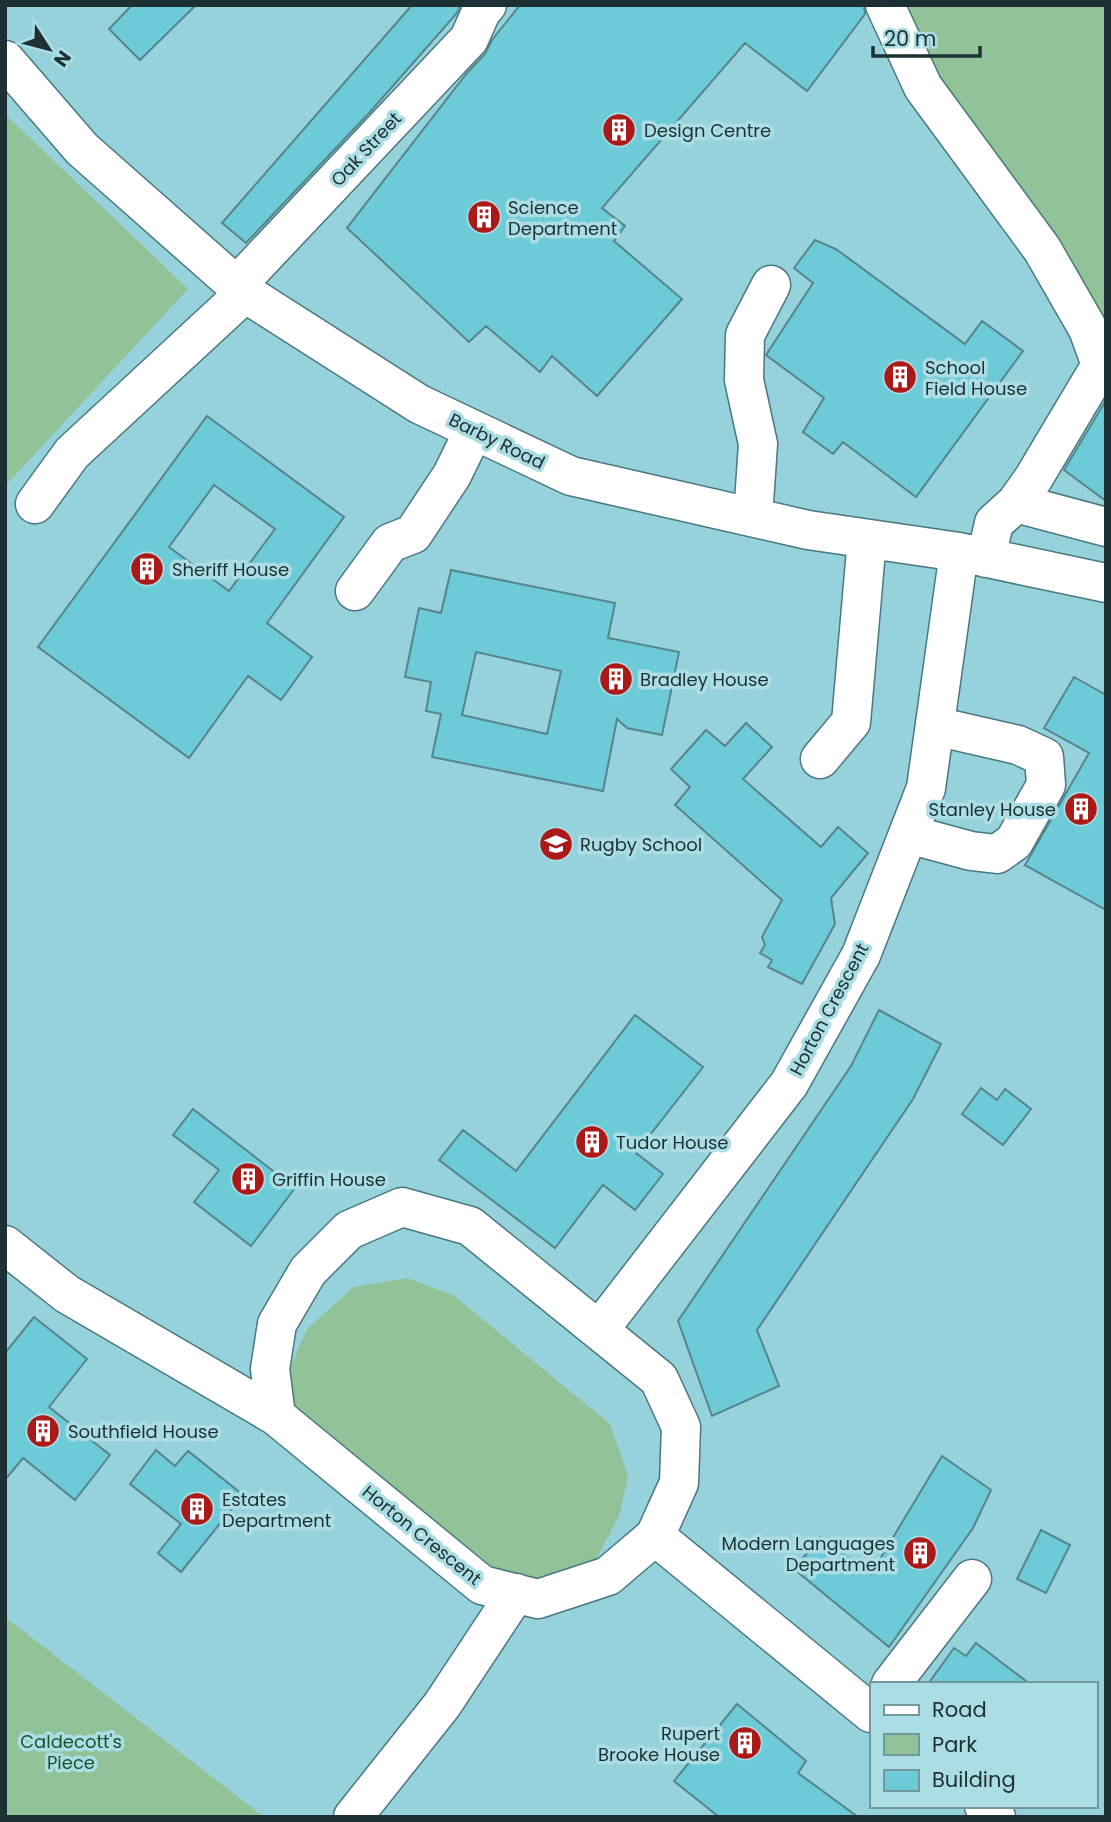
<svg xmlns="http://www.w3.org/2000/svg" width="1111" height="1822" viewBox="0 0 1111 1822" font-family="Poppins,sans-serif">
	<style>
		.built { fill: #96d2db; fill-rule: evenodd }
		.green { fill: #92c297 }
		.building { fill: #6dcad7; stroke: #56858c; stroke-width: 2; fill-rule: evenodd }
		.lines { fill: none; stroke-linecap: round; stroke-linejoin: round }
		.minor-casing { stroke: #49787f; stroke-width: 41 }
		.minor { stroke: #fff; stroke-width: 38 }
		.labels { text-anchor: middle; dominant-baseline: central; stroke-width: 7; stroke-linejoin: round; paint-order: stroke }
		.poi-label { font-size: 18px; fill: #1d3033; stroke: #abdde4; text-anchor: start }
		.street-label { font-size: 18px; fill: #1d3033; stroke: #abdde4 }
		.park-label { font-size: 18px; fill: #195426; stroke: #abdde4 }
	</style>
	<rect width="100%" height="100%" fill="#abdde4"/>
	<path class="built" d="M 5,5 L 1106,5 L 1106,1817 L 5,1817 ZM 871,1684 L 1095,1684 L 1095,1806 L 871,1806 Z"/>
	<path class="green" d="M 909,5 L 1106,5 L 1106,344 L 924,64 Z
		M 5,114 L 188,289 L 5,486 Z
		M 407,1278 L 453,1295 L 610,1424 L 628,1476 L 619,1516 L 593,1565 L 514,1604 L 285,1417 L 288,1373 L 307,1329 L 354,1287 Z
		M 5,1617 L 264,1817 L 5,1817 Z"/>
	<path class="building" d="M 132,5 L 196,5 L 140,60 L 109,29 Z
		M 412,5 L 460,5 L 457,13 L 370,112 L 246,243 L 222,223 Z
		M 520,5 L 864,5 L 865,14 L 807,91 L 745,43 L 602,208 L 625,226 L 614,241 L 682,299 L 597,396 L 552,356 L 540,372 L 486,326 L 469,342 L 347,228 L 467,73 L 485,54 L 492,40 Z
		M 815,240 L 836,249 L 965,344 L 982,321 L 1023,351 L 916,497 L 843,442 L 833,454 L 803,432 L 824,398 L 766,355 L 813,283 L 794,268 Z
		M 1106,400 L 1106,501 L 1064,470 Z
		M 207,416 L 344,517 L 267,623 L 312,657 L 281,700 L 248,676 L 189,758 L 38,647 ZM 214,485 L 275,529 L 229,591 L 169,547 Z
		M 451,570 L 615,603 L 608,638 L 679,652 L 662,735 L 627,728 L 617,719 L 603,791 L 432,757 L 441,714 L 426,711 L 431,682 L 405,677 L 419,608 L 441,613 ZM 476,652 L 561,671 L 547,734 L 462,715 Z
		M 1074,677 L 1106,695 L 1106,910 L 1025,865 L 1089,753 L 1044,728 Z
		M 746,723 L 772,747 L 743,779 L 821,847 L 838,827 L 868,853 L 831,898 L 835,924 L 802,984 L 768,967 L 772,960 L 760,953 L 765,945 L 762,937 L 782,900 L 675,805 L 690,787 L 671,769 L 706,730 L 725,746 Z
		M 879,1010 L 941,1044 L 913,1099 L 757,1330 L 779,1386 L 712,1416 L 678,1321 L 851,1066 Z
		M 635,1015 L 703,1067 L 636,1153 L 663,1174 L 635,1210 L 603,1185 L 555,1248 L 439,1160 L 463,1130 L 516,1171 Z
		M 981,1088 L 997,1100 L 1005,1089 L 1031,1109 L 1003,1145 L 962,1114 Z
		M 193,1109 L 295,1188 L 251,1246 L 194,1202 L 219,1170 L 173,1135 Z
		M 34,1317 L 87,1359 L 49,1407 L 110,1455 L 75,1500 L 23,1458 L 5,1480 L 5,1353 Z
		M 156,1450 L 175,1466 L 188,1451 L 243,1495 L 181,1572 L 158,1553 L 181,1524 L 130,1484 Z
		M 942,1456 L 991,1490 L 973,1528 L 889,1647 L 794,1569 L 820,1537 L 871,1574 Z
		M 1041,1530 L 1070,1545 L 1046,1593 L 1017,1579 Z
		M 976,1643 L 1030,1684 L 928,1684 L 954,1648 L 966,1656 Z
		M 737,1704 L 806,1761 L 798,1773 L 858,1817 L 719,1817 L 674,1781 Z"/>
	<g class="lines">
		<g class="minor-casing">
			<path id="minor" d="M 885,5 L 923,87 L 1042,249 L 1088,329 L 1101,365 L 1033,479 L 1016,503 L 994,523 L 986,558
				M 5,60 L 82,149 L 245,293 L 419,404 L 571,476 L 808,530 L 959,552 L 1106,583
				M 236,286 L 469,39 L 481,12 L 487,5
				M 1016,503 L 1106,527
				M 35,504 L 72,453 L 245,293
				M 753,517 L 758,444 L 744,380 L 745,335 L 771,285
				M 355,591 L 390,543 L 413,534 L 452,475 L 474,430
				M 820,759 L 851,722 L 867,539
				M 908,834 L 971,851 L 997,854 L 1014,842 L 1046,785 L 1044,757 L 1018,745 L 935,726
				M 402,1207 L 470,1226 L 659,1379 L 681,1427 L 679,1483 L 655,1536 L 608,1576 L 538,1599 L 482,1585 L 276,1416 L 270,1369 L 277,1324 L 308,1271 L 349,1230 Z
				M 5,1245 L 67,1294 L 276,1416
				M 599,1330 L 789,1084 L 861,955 L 926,788 L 959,552
				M 655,1536 L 871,1713
				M 891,1684 L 972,1579
				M 984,1806 L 996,1817
				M 353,1817 L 442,1705 L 516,1593"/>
		</g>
		<use href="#minor" class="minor"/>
	</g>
	<defs>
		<g id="building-disc" transform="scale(1.75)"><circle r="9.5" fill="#ab1919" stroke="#abdde4"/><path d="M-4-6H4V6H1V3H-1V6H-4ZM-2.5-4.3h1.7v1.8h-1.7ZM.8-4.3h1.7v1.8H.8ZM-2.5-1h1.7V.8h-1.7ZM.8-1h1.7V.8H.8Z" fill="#fff"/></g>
		<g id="school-disc" transform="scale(1.75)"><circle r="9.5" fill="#ab1919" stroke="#abdde4"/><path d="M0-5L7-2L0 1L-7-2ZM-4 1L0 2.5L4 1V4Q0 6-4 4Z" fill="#fff"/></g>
	</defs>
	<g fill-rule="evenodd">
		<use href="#building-disc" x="619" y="130"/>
		<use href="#building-disc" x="484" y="217"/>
		<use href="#building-disc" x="900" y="377"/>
		<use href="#building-disc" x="147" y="569"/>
		<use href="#building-disc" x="616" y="679"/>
		<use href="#building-disc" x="1081" y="809"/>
		<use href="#school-disc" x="556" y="844"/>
		<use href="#building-disc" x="592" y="1142"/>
		<use href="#building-disc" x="248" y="1179"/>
		<use href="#building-disc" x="43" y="1431"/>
		<use href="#building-disc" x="197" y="1509"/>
		<use href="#building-disc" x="920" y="1553"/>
		<use href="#building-disc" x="745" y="1743"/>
	</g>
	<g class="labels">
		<g class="poi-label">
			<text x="644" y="130">Design Centre</text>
			<text x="508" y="207">Science<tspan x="508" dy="21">Department</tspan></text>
			<text x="925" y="367">School<tspan x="925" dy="21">Field House</tspan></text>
			<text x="172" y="569">Sheriff House</text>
			<text x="640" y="679">Bradley House</text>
			<text x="1056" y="809" text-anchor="end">Stanley House</text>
			<text x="580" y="844">Rugby School</text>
			<text x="616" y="1142">Tudor House</text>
			<text x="272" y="1179">Griffin House</text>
			<text x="68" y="1431">Southfield House</text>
			<text x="222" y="1499">Estates<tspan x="222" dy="21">Department</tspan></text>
			<text x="895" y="1543" text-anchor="end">Modern Languages<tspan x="895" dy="21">Department</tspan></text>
			<text x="720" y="1733" text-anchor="end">Rupert<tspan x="720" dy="21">Brooke House</tspan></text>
		</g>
		<g class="street-label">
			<text transform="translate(366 149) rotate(-47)">Oak Street</text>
			<text transform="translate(497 441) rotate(26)">Barby Road</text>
			<text transform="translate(829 1009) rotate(-62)">Horton Crescent</text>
			<text transform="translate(422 1535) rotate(39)">Horton Crescent</text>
		</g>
		<g class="park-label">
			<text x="71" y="1741">Caldecott's<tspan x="71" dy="21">Piece</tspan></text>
		</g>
	</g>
	<rect width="1111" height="1822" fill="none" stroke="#1d3033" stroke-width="14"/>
	<rect x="870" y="1682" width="228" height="126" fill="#abdde4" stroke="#72989d" stroke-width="2"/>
	<rect x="884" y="1705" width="35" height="10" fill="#ffffff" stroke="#72989d" stroke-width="2"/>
	<text x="932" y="1717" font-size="21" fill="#1d3033">Road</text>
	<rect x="884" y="1734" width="35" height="21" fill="#92c297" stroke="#72989d" stroke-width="2"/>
	<text x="932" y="1752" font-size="21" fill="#1d3033">Park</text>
	<rect x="884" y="1770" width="35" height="21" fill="#6dcad7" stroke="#72989d" stroke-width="2"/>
	<text x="932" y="1787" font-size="21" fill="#1d3033">Building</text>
	<g transform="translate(49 49) rotate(126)" stroke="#abdde4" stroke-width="5" paint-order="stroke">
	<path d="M0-5L12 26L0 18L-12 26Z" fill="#1d3033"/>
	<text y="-10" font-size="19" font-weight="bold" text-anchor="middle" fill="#1d3033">N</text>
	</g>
	<path d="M873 46v10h107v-10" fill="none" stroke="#1d3033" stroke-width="3.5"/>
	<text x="884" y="46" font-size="21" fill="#1d3033" stroke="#abdde4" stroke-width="5" paint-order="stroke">20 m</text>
</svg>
